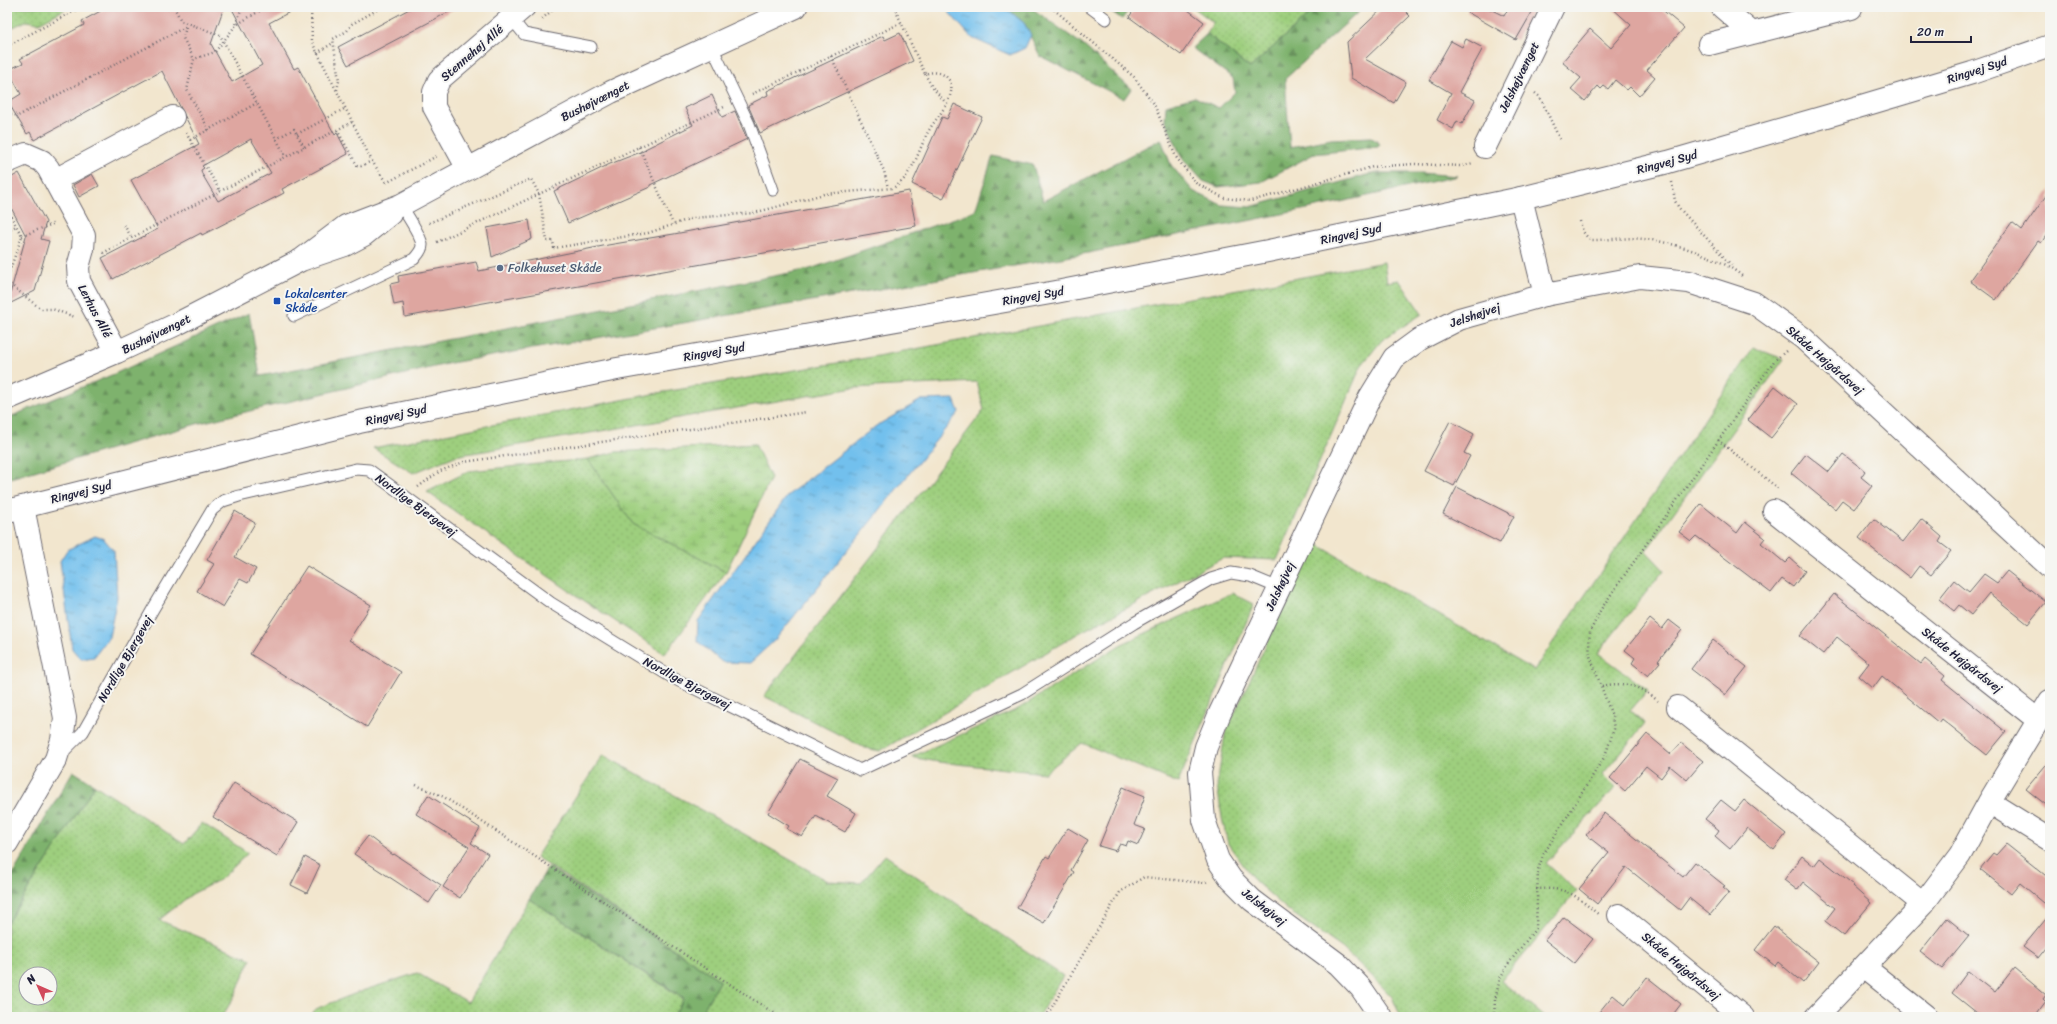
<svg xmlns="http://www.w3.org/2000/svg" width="2057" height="1024" viewBox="0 0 2057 1024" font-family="Sriracha,sans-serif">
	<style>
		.grass { fill: url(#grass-dots); stroke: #60785c; fill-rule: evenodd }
		.forest { fill: url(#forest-firs); stroke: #506a54 }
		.wetland { fill: url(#wetland-marsh); stroke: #60785c }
		.water { fill: url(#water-ripples); stroke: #4a7194 }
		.building { fill: #dea6a0; fill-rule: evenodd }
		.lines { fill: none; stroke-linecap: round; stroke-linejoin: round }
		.service-casing { stroke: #6b676e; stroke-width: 13 }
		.minor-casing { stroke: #6b676e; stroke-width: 24 }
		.tertiary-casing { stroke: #6b676e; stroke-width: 24 }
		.secondary-casing { stroke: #6b676e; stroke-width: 24 }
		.path { stroke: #6b676e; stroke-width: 2.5; stroke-dasharray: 1 3; stroke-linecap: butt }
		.service { stroke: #fff; stroke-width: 11 }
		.minor { stroke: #fff; stroke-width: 22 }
		.tertiary { stroke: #fff; stroke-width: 22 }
		.secondary { stroke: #fff; stroke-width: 22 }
		.service-dot { fill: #5c6f8a; stroke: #f6f6f2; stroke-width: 1.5 }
		.transit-dot { fill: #1a4fb4; stroke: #f6f6f2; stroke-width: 1.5 }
		.labels { text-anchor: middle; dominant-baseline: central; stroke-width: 4; stroke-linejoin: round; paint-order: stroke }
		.street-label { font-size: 12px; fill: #22223b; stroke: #f6f6f2 }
		.service-label { font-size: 12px; fill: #4e5e75; stroke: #f6f6f2; text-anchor: start }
		.transit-label { font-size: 12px; fill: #164399; stroke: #f6f6f2; text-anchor: start }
	</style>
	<defs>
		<pattern id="grass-dots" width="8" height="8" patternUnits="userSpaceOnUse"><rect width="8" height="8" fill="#9ecf7e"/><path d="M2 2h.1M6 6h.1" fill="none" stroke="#88b16e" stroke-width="1.8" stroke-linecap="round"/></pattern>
		<pattern id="forest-firs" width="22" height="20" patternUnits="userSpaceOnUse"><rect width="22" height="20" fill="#7eb26d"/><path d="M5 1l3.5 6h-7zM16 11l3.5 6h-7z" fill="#67905b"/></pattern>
		<pattern id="wetland-marsh" width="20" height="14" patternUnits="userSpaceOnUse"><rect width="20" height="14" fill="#9ecf7e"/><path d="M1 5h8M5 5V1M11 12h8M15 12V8" fill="none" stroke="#88b16e"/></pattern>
		<pattern id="water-ripples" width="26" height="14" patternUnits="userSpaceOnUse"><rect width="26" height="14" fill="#72c0ed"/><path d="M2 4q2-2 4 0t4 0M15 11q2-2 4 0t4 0" fill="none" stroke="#5d9cc1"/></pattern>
	</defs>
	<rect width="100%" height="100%" fill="#f6f6f2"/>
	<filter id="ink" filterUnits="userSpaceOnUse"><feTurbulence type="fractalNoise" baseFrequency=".025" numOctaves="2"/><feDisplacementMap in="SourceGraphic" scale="8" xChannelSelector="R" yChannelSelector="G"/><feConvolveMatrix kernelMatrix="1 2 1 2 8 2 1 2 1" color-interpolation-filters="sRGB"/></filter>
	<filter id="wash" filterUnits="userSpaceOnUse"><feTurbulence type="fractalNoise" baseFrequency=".012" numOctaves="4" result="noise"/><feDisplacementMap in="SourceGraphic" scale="16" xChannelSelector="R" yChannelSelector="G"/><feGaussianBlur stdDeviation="0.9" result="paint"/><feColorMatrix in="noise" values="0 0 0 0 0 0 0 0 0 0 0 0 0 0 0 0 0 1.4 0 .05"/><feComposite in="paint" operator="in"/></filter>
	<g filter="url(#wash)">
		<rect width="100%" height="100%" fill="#f2e6ce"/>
		<path class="grass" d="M 7,7 L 69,7 L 39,23 L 26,21 L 7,30 Z
			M 1193,7 L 1317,7 L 1250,68 L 1207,34 L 1213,22 Z
			M 1384,262 L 1387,282 L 1399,280 L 1422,314 L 1382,340 L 1361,366 L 1277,560 L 1223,558 L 1079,633 L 880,751 L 865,748 L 764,696 L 984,410 L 977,382 L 854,388 L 455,456 L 413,473 L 373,448 L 658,393 L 861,359 Z
			M 1753,348 L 1784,359 L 1646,551 L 1664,570 L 1598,653 L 1648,690 L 1630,711 L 1645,723 L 1603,774 L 1616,787 L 1546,863 L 1577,891 L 1501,981 L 1545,1017 L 1401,1017 L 1392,997 L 1369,973 L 1342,948 L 1289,911 L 1255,881 L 1228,844 L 1222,818 L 1217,785 L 1225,734 L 1313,542 L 1534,670 Z
			M 588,459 L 633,524 L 726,572 L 665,654 L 571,592 L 427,492 L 469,471 Z
			M 1232,593 L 1254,604 L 1178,783 L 1082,743 L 1045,773 L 938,762 L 911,757 L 1018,709 L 1120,645 Z
			M 603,755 L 828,881 L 861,883 L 885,855 L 1063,976 L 1038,1017 L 699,1017 L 720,980 L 536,857 Z
			M 95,785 L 184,844 L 202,823 L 248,853 L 221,879 L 192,894 L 159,920 L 251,959 L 235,995 L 222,1017 L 7,1017 L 7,923 ZM 26,974 L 50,974 L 50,998 L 26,998 Z
			M 529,899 L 684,999 L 673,1017 L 309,1017 L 318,1008 L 362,991 L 417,973 L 468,1002 Z"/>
		<path class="forest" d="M 1005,7 L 1030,7 L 1083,45 L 1131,89 L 1124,99 L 1040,56 L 1024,23 Z
			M 1105,7 L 1131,7 L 1122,19 Z
			M 1317,7 L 1364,7 L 1285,79 L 1290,147 L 1331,139 L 1371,137 L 1380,144 L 1378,147 L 1314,154 L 1261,182 L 1218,187 L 1203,181 L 1182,158 L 1165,120 L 1166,105 L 1195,97 L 1219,108 L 1235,92 L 1233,78 L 1192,48 L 1207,34 L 1250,68 Z
			M 1161,139 L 1171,165 L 1193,191 L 1222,205 L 1250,207 L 1374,173 L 1421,173 L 1458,176 L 1327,205 L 1078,255 L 451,363 L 200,423 L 7,479 L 7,418 L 114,374 L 249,313 L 260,376 L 810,269 L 975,211 L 993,156 L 1033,165 L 1043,201 Z
			M 73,771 L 95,785 L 7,923 L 7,884 Z
			M 548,867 L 720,980 L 699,1017 L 673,1017 L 684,998 L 529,899 Z"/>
		<path class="wetland" d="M 755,444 L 771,478 L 726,572 L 633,524 L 588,459 L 615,452 Z"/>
		<path class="water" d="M 944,7 L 1005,7 L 1024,23 L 1031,35 L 1025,48 L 1010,55 L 972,38 Z
			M 954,399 L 959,412 L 775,640 L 750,663 L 722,662 L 697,641 L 698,621 L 788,495 L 876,426 L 921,400 Z
			M 95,536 L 104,539 L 114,551 L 117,597 L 109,637 L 94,657 L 81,659 L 72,649 L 60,561 L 67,550 Z"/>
		<g id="blocks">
			<path class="building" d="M 108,7 L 224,7 L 211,44 L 232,82 L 262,65 L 231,7 L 299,7 L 269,23 L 294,69 L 298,67 L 335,135 L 337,133 L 348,154 L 282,189 L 284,193 L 202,235 L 201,233 L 113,279 L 102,258 L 158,229 L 131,180 L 199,144 L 162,71 L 34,140 L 30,132 L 27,134 L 8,102 L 21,94 L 8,70 L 23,63 L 20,59 L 84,25 L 82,21 ZM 251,139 L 271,173 L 218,201 L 202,174 L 201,170 L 204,168 L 202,166 Z
				M 413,7 L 458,7 L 348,65 L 338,47 Z
				M 1136,7 L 1184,7 L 1204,22 L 1181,55 L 1129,17 Z
				M 1384,7 L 1401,7 L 1410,16 L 1365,59 L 1406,82 L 1394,103 L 1351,78 L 1347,42 Z
				M 1469,7 L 1486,7 L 1504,16 L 1509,7 L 1535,7 L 1516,40 L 1467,12 Z
				M 1611,7 L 1659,7 L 1684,28 L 1647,70 L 1655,77 L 1639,96 L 1630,87 L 1627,90 L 1615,80 L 1608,89 L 1604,86 L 1601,89 L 1598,86 L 1585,101 L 1571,89 L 1581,78 L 1562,62 L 1590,29 L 1611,48 L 1631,25 Z
				M 900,33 L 913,61 L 760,133 L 748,105 L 768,95 L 767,91 L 883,36 L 885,40 Z
				M 1466,39 L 1483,48 L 1459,92 L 1475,100 L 1462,124 L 1457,121 L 1453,129 L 1437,120 L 1451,93 L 1429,80 L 1451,41 L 1462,47 Z
				M 712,95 L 722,117 L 735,111 L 747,139 L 650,185 L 650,187 L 568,223 L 554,191 L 610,164 L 646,150 L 645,149 L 693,125 L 685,108 Z
				M 954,104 L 982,117 L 943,199 L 912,184 L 942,117 L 947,119 Z
				M 19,173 L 46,222 L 41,239 L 49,241 L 35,291 L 7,305 L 26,236 L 7,200 L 7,180 Z
				M 92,174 L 99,186 L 79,197 L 73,185 Z
				M 2050,190 L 2050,230 L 2041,243 L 2038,241 L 1996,300 L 1970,281 L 2012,222 L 2022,230 Z
				M 909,191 L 916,226 L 405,317 L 403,303 L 394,305 L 390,284 L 399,282 L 398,276 L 476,262 L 479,271 L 608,245 L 674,234 Z
				M 529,220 L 532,239 L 492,257 L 487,228 Z
				M 1775,386 L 1798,404 L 1771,438 L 1748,420 Z
				M 1450,421 L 1474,434 L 1464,453 L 1470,456 L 1454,486 L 1424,471 Z
				M 1806,454 L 1829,472 L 1843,454 L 1865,471 L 1861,477 L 1872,486 L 1854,509 L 1842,500 L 1835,509 L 1791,473 Z
				M 1457,487 L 1514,516 L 1500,543 L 1443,514 Z
				M 1701,504 L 1737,533 L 1745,522 L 1765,538 L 1761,543 L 1785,563 L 1790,558 L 1805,571 L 1793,587 L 1782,579 L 1771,593 L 1696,536 L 1691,541 L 1679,532 Z
				M 235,511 L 255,523 L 235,557 L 256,569 L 248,583 L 240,579 L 223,607 L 197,591 L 214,564 L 207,560 Z
				M 1874,519 L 1903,542 L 1921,519 L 1942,537 L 1939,542 L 1951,551 L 1931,575 L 1919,566 L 1910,578 L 1859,538 Z
				M 307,566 L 371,605 L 349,640 L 401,672 L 367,727 L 250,654 Z
				M 2007,571 L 2046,602 L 2028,624 L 1989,593 L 1971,615 L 1959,605 L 1954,611 L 1939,599 L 1954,580 L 1969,592 L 1984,574 L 1997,583 Z
				M 1834,594 L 1921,664 L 1925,659 L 1945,676 L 1942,680 L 2006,732 L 1987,755 L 1942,719 L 1939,723 L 1882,676 L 1873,688 L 1859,676 L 1869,663 L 1837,637 L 1823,654 L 1800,636 Z
				M 1650,619 L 1662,629 L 1669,620 L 1682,630 L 1658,661 L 1660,662 L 1648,676 L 1632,663 L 1635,658 L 1625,650 Z
				M 1713,640 L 1747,667 L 1725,695 L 1691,669 Z
				M 1647,734 L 1671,754 L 1681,743 L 1703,761 L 1687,780 L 1670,766 L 1661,778 L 1646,766 L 1625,791 L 1610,778 Z
				M 800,759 L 838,778 L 827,796 L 856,813 L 845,832 L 816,816 L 802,837 L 787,829 L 789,826 L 768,813 Z
				M 2050,760 L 2050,808 L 2026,789 Z
				M 234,783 L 298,822 L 277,856 L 213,817 Z
				M 1123,787 L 1145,796 L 1134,825 L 1145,829 L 1138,845 L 1128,841 L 1126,846 L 1120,844 L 1116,851 L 1099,846 Z
				M 428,795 L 480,828 L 471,843 L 488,854 L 460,898 L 443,887 L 469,847 L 416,814 Z
				M 1721,800 L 1735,811 L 1744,800 L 1786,834 L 1774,850 L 1747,828 L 1730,849 L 1715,836 L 1719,830 L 1705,819 Z
				M 1604,813 L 1683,877 L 1695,862 L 1725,886 L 1723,887 L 1729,892 L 1710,915 L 1689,898 L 1680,910 L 1626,867 L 1597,904 L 1579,889 L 1609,853 L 1586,835 Z
				M 1068,828 L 1088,840 L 1071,870 L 1074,872 L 1044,923 L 1017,908 L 1046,856 L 1049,858 Z
				M 368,836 L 393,855 L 394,854 L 441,885 L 429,903 L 354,854 Z
				M 2006,844 L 2050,879 L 2050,908 L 2020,883 L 2011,894 L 1980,869 L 1993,853 L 1996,855 Z
				M 1802,856 L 1814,866 L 1820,858 L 1854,885 L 1852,886 L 1871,903 L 1844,936 L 1825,921 L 1835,908 L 1803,882 L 1797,890 L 1784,880 Z
				M 305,857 L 320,865 L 307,893 L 291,885 Z
				M 2050,914 L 2050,943 L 2038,958 L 2023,947 Z
				M 1564,917 L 1593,939 L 1574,963 L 1545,940 Z
				M 1947,918 L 1969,936 L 1942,969 L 1920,952 Z
				M 1774,926 L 1819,962 L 1803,983 L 1778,962 L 1775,966 L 1755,950 Z
				M 2014,968 L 2046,995 L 2043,999 L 2046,1002 L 2035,1017 L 1982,1017 L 1952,993 L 1968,971 L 1995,992 Z
				M 1647,977 L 1681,1004 L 1671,1017 L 1595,1017 L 1613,995 L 1625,1005 Z"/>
		</g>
	</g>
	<g filter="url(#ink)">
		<use href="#blocks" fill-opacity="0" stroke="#6b676e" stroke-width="1"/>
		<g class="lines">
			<g class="service-casing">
				<path id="service" d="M 1090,7 L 1106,19
					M 511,18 L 524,34 L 591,47
					M 711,45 L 749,124 L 773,190
					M 294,316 L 414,259 C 417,255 422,251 422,245 C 421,235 406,214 401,205
					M 62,753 L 83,732 L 153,609 L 212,510 L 223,501 L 239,496 L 356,469 L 369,470 L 551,603 L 673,678 L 860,770 L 1022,694 L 1134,623 L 1211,579 L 1231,573 L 1250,576 L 1279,588"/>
			</g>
			<g class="minor-casing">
				<path id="minor" d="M 1722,7 L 1752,33
					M 1709,44 L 1851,8
					M 1485,147 L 1553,7
					M 7,162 L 26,154 L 42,161 L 48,168 L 84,235 L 83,249 L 78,267 L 79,281 L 117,352
					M 468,169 L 434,107 L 434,92 L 439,80 L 524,7
					M 55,180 L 173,117
					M 301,260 L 346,226 L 401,205 L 611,92 L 796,7
					M 1545,295 L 1640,277 L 1689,282 L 1754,303 L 1803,338 L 2050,567
					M 7,399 L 117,352 L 179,323 L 301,260 L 345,245 L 364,235 L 390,214
					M 1774,511 L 2038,720
					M 1678,707 L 1923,904
					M 1989,802 L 2050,840
					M 1619,915 L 1743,1017
					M 1864,967 L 1927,1017
					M 1816,1017 L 1923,904 L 1960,855 L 1989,802 L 2050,701"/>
			</g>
			<g class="tertiary-casing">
				<path id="tertiary" d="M 7,843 L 56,759 L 62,740 L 65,718 L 23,507
					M 1381,1017 L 1361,988 L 1338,964 L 1252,900 L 1231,879 L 1218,860 L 1204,820 L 1200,772 L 1206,747 L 1220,713 L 1370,397 L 1394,358 L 1420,339 L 1459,319 L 1545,295 L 1521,198"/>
			</g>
			<g class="secondary-casing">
				<path id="secondary" d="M 7,511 L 359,422 L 617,369 L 1056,292 L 1268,251 L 1521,198 L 1668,162 L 1831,115 L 1972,73 L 2050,46"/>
			</g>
			<path class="path" d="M 174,7 L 181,21 L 220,35 L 286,157
				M 311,7 L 312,42 L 372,161 L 387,184
				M 1051,7 L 1134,77 L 1154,104 L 1176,157 L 1196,183 L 1224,198 L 1251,201 L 1373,167 L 1413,164 L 1461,166 L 1473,163
				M 542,19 L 556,7
				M 236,24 L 242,7
				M 186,27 L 183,38 L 194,59
				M 7,46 L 82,7
				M 317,53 L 333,43
				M 831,56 L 884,171 L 888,188
				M 7,70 L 10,60 L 8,46
				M 925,74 L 932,87 L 946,103
				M 337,90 L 339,81 L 333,39 L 347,31 L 352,24 L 382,7
				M 1535,93 L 1540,97 L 1560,140
				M 752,94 L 901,23
				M 7,113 L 18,116 L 187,26
				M 209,130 L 187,90 L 194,59 L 215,52 L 236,25 L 266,7
				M 337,130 L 357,165 L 361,166 L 372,161
				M 186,133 L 220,191
				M 297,134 L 346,108
				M 276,139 L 294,129 L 304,147
				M 190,140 L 257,103
				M 639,147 L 673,224
				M 1672,182 L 1675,201 L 1679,208 L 1733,267
				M 386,183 L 437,156
				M 7,209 L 22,236 L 7,278
				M 1580,221 C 1582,230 1584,236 1592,240 C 1609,240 1627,237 1644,239 C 1673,242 1723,258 1743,277
				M 429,223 L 531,179 L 539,194 L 547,241 L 553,241 L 554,248 L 648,233 L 693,218 L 754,213 L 824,194 L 893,188 C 900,184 904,180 908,173 C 917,161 921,145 928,132 C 935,119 948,107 951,92 C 954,76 938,69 925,74 L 894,7
				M 124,225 L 132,238
				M 7,231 L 16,226
				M 22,236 L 55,223
				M 437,242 L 724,107
				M 103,253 L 352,122
				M 7,282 L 41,309 L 52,309 L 75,317
				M 1718,440 L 1780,490
				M 418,487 L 440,471 L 464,462 L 807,412
				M 1602,686 C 1626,681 1640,686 1658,701
				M 416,785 L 444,797 L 780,1017
				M 1536,889 C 1569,887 1573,894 1598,914
				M 1046,1017 L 1120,892 L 1144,877 L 1205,883 L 1207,881
				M 1494,1017 L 1495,1000 L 1500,978 L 1509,963 L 1536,928 L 1538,870 L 1543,855 L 1605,756 L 1614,729 L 1612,716 L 1590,656 L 1589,643 L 1590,632 L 1601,609 L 1774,361 L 1786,351"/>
			<use href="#service" class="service"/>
			<use href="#minor" class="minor"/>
			<use href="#tertiary" class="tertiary"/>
			<use href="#secondary" class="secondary"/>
		</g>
	</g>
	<circle class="service-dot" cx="500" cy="268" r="4"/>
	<rect class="transit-dot" x="273" y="297" width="8" height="8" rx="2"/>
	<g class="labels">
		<g class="street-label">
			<text transform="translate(472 53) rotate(-41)">Stennehøj Allé</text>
			<text transform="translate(1977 70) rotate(-18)">Ringvej Syd</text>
			<text transform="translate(1519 77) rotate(-64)">Jelshøjvænget</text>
			<text transform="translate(595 101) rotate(-27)">Bushøjvænget</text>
			<text transform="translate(1667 162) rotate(-15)">Ringvej Syd</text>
			<text transform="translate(1351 234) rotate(-12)">Ringvej Syd</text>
			<text transform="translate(1033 296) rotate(-10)">Ringvej Syd</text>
			<text transform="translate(95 311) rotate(62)">Lerhus Allé</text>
			<text transform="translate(1475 315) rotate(-19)">Jelshøjvej</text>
			<text transform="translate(156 334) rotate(-26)">Bushøjvænget</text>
			<text transform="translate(714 352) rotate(-10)">Ringvej Syd</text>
			<text transform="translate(1825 360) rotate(41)">Skåde Højgårdsvej</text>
			<text transform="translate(396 415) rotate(-12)">Ringvej Syd</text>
			<text transform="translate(81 492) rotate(-14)">Ringvej Syd</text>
			<text transform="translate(416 505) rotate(36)">Nordlige Bjergevej</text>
			<text transform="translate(1280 586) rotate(-65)">Jelshøjvej</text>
			<text transform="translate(125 659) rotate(-60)">Nordlige Bjergevej</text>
			<text transform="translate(1962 660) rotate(38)">Skåde Højgårdsvej</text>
			<text transform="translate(687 683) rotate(28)">Nordlige Bjergevej</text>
			<text transform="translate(1264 907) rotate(38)">Jelshøjvej</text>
			<text transform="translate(1681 966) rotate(40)">Skåde Højgårdsvej</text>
		</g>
		<g class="service-label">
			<text x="508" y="268">Folkehuset Skåde</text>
		</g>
		<g class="transit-label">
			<text x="285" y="294">Lokalcenter<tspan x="285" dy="14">Skåde</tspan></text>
		</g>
	</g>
	<rect width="2057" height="1024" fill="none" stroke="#f6f6f2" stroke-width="24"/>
	<g transform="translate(38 986) rotate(315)"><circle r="19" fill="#f6f6f2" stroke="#a1a1a9"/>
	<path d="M0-3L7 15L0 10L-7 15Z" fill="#d1495b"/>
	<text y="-6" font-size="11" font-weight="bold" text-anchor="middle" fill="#22223b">N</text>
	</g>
	<path d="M1911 36v6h60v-6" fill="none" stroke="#22223b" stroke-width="2"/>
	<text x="1917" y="36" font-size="12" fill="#22223b" stroke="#f6f6f2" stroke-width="3" paint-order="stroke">20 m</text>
</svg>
